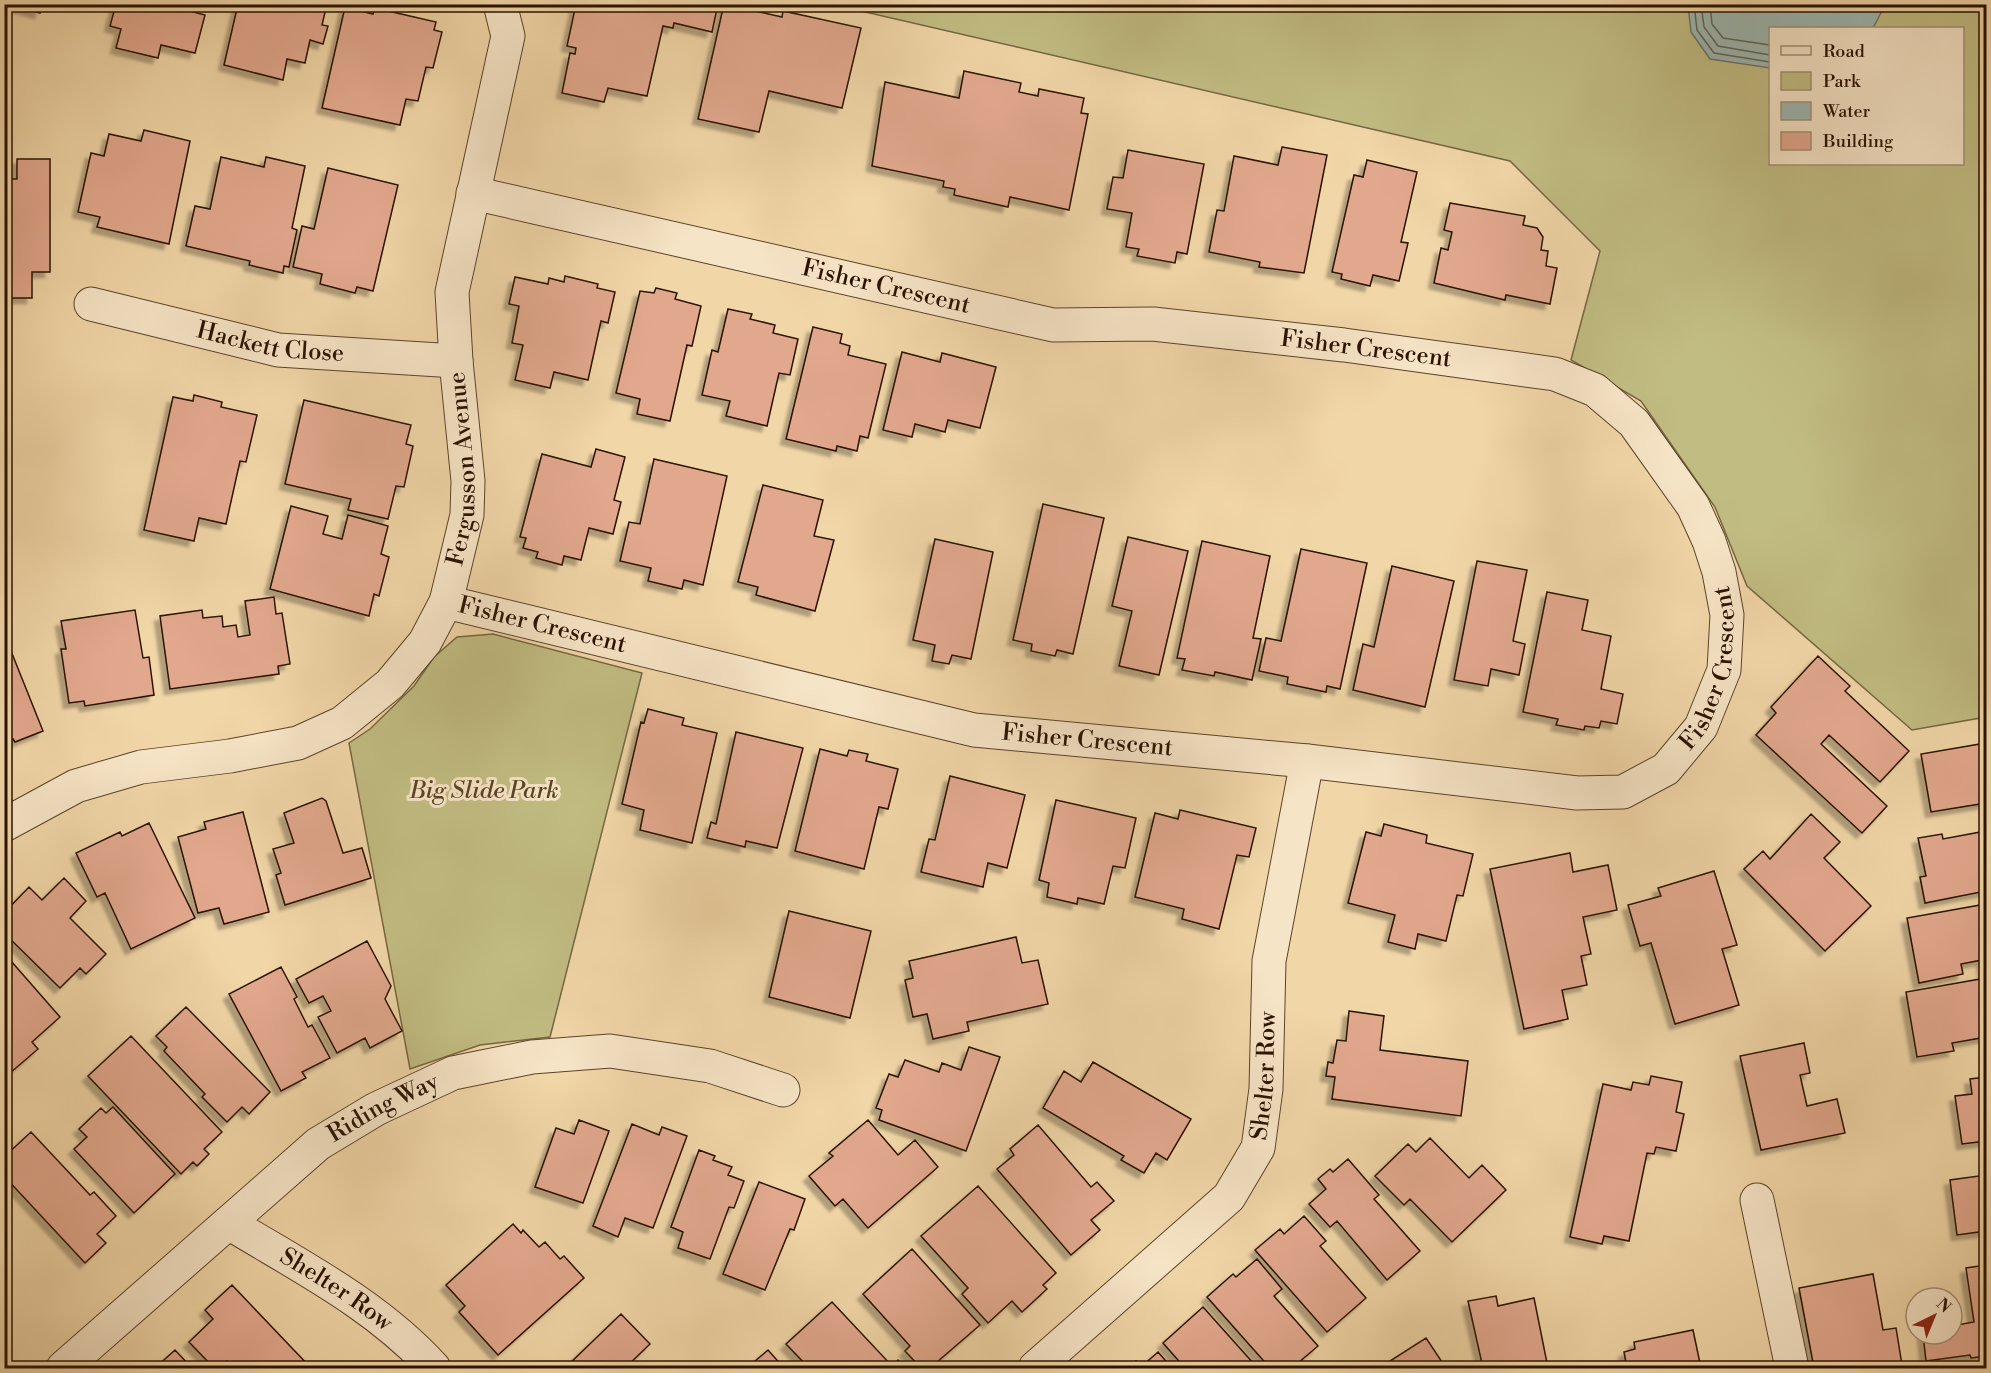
<svg xmlns="http://www.w3.org/2000/svg" width="1991" height="1373" viewBox="0 0 1991 1373" font-family="'Libre Bodoni',serif">
	<style>
		.green { fill: #c1bc82; stroke: #756741; stroke-width: 1.5; fill-rule: evenodd }
		.water { fill: #9db7b1; stroke: #6f756a; stroke-width: 1.5 }
		.lines { fill: none; stroke-linecap: round; stroke-linejoin: round }
		.shore { stroke: #636458; stroke-width: 1.5 }
		.building { fill: #e2a88e; stroke: #291200; stroke-width: 1.5; filter: url(#shadow) }
		.minor-casing { stroke: #5b432a; stroke-width: 35 }
		.minor { stroke: #f6e4c6; stroke-width: 33 }
		.labels { text-anchor: middle; dominant-baseline: central; stroke-width: 6; stroke-linejoin: round; paint-order: stroke }
		.street-label { font-size: 24px; fill: #291200; stroke: #f6e4c6 }
		.park-label { font-size: 24px; font-style: italic; fill: #574527; stroke: #f6e4c6 }
	</style>
	<defs>
		<filter id="shadow"><feDropShadow dx="-5.5" dy="5.5" stdDeviation="1.5" flood-color="#0004"/></filter>
	</defs>
	<rect width="100%" height="100%" fill="#f1d6a7"/>
	<filter id="stains"><feTurbulence type="fractalNoise" baseFrequency=".00333" numOctaves="4"/><feColorMatrix values="0 0 0 0 .2 0 0 0 0 .09 0 0 0 0 .02 0 0 0 .5 -.17"/></filter>
	<radialGradient id="worn" r=".72"><stop offset=".6" stop-color="#630" stop-opacity="0"/><stop offset="1" stop-color="#630" stop-opacity=".3"/></radialGradient>
	<path class="green" d="M 835,5 L 1986,5 L 1986,717 L 1912,730 L 1747,586 L 1715,507 L 1641,401 L 1571,360 L 1600,251 L 1510,161 ZM 1770,28 L 1962,28 L 1962,164 L 1770,164 Z
		M 493,634 L 642,673 L 550,1037 L 480,1045 L 410,1069 L 349,743 L 370,729 L 414,686 L 434,657 L 457,637 Z"/>
	<path class="water" d="M 1688,5 L 1688,4 L 1885,5 L 1873,28 L 1770,28 L 1770,68 L 1710,59 L 1691,32 Z"/>
	<g class="lines">
		<path class="shore" d="M 1694,4 L 1697,30 L 1714,53 L 1770,62
			M 1701,4 L 1704,27 L 1718,46 L 1770,55
			M 1710,4 L 1712,24 L 1723,38 L 1770,45"/>
	</g>
	<path class="building" d="M 8,4 L 42,4 L 40,13 Z
		M 116,4 L 175,4 L 174,7 L 205,15 L 195,53 L 161,45 L 158,58 L 116,48 L 121,29 L 110,26 Z
		M 238,4 L 327,4 L 322,25 L 328,26 L 323,44 L 310,40 L 305,63 L 287,59 L 283,80 L 224,65 Z
		M 576,4 L 595,6 L 718,4 L 712,32 L 674,23 L 673,28 L 663,26 L 647,96 L 608,88 L 604,102 L 562,93 L 570,53 L 575,54 L 576,48 L 567,46 Z
		M 724,4 L 782,17 L 783,11 L 861,28 L 842,108 L 769,91 L 759,132 L 698,119 Z
		M 345,7 L 373,14 L 375,8 L 436,22 L 434,30 L 442,32 L 433,68 L 426,67 L 418,101 L 406,99 L 400,125 L 322,108 Z
		M 964,71 L 1021,83 L 1019,92 L 1038,96 L 1039,89 L 1084,98 L 1081,113 L 1088,114 L 1069,210 L 1010,197 L 1008,207 L 954,195 L 955,189 L 943,187 L 944,181 L 872,166 L 885,82 L 959,98 Z
		M 144,130 L 190,141 L 169,244 L 97,227 L 100,217 L 78,212 L 91,153 L 104,156 L 109,134 L 141,141 Z
		M 1282,147 L 1327,155 L 1304,273 L 1259,267 L 1260,262 L 1209,252 L 1217,210 L 1224,211 L 1234,156 L 1278,165 Z
		M 1128,150 L 1204,164 L 1187,254 L 1177,252 L 1175,263 L 1137,256 L 1139,249 L 1126,247 L 1132,213 L 1107,209 L 1113,177 L 1123,178 Z
		M 221,157 L 264,167 L 266,157 L 305,166 L 292,228 L 297,230 L 289,267 L 284,266 L 283,273 L 249,265 L 250,261 L 186,246 L 195,206 L 210,209 Z
		M 17,159 L 50,159 L 50,272 L 32,272 L 32,298 L 4,298 L 4,179 L 17,179 Z
		M 1367,160 L 1417,172 L 1401,242 L 1408,243 L 1399,281 L 1373,275 L 1370,286 L 1341,279 L 1342,274 L 1332,272 L 1354,175 L 1363,177 Z
		M 328,168 L 398,185 L 373,291 L 357,287 L 355,293 L 320,284 L 322,274 L 293,267 L 302,226 L 314,229 Z
		M 1450,203 L 1525,216 L 1523,225 L 1537,228 L 1543,237 L 1541,250 L 1548,251 L 1546,266 L 1557,268 L 1550,304 L 1506,295 L 1505,300 L 1434,283 L 1441,248 L 1448,250 L 1452,232 L 1444,230 Z
		M 565,276 L 598,284 L 597,288 L 615,292 L 608,323 L 601,321 L 588,380 L 554,372 L 550,388 L 515,380 L 523,345 L 512,343 L 519,306 L 509,304 L 515,277 L 548,284 L 549,278 L 564,282 Z
		M 656,288 L 677,293 L 675,299 L 701,306 L 692,346 L 687,345 L 670,421 L 637,414 L 640,399 L 616,393 L 640,291 L 654,293 Z
		M 728,309 L 752,314 L 750,319 L 775,325 L 773,333 L 798,339 L 790,375 L 779,373 L 767,426 L 726,416 L 730,401 L 702,395 L 712,350 L 718,352 Z
		M 813,327 L 842,334 L 840,343 L 850,346 L 848,355 L 886,364 L 868,438 L 860,436 L 857,451 L 837,446 L 836,451 L 786,439 Z
		M 902,352 L 940,362 L 942,353 L 996,367 L 980,428 L 948,420 L 945,432 L 915,424 L 912,437 L 883,430 Z
		M 194,395 L 222,402 L 221,407 L 257,415 L 246,462 L 240,461 L 226,524 L 199,518 L 194,541 L 144,530 L 173,397 L 193,401 Z
		M 304,400 L 411,425 L 406,444 L 413,446 L 404,487 L 396,486 L 388,519 L 348,510 L 351,499 L 285,484 Z
		M 596,449 L 625,457 L 614,500 L 621,502 L 613,534 L 589,528 L 581,560 L 564,556 L 562,565 L 536,558 L 538,552 L 523,548 L 526,538 L 520,537 L 542,454 L 591,467 Z
		M 654,459 L 727,476 L 703,585 L 684,580 L 682,589 L 648,581 L 651,568 L 620,561 L 629,522 L 640,524 Z
		M 763,485 L 823,500 L 814,536 L 834,540 L 815,611 L 756,595 L 758,587 L 738,582 Z
		M 1043,504 L 1104,518 L 1073,654 L 1057,650 L 1055,656 L 1031,651 L 1032,644 L 1013,640 Z
		M 291,506 L 328,516 L 323,534 L 342,539 L 348,515 L 388,526 L 381,554 L 389,557 L 379,596 L 374,594 L 369,616 L 270,589 Z
		M 1128,537 L 1188,551 L 1159,675 L 1119,666 L 1132,611 L 1112,606 Z
		M 935,539 L 993,552 L 971,659 L 952,655 L 949,664 L 932,661 L 935,645 L 913,640 Z
		M 1202,541 L 1270,556 L 1253,638 L 1261,639 L 1252,680 L 1215,672 L 1214,676 L 1182,670 L 1185,659 L 1177,658 Z
		M 1301,549 L 1367,563 L 1340,689 L 1327,686 L 1326,692 L 1287,684 L 1288,677 L 1259,671 L 1266,638 L 1281,641 Z
		M 1477,561 L 1527,570 L 1513,641 L 1525,644 L 1519,675 L 1491,669 L 1488,686 L 1454,680 Z
		M 1392,566 L 1454,581 L 1425,707 L 1353,690 L 1363,644 L 1374,647 Z
		M 1547,592 L 1588,600 L 1582,630 L 1611,636 L 1601,689 L 1623,694 L 1617,724 L 1601,721 L 1599,728 L 1585,726 L 1584,730 L 1556,725 L 1558,719 L 1523,712 Z
		M 274,597 L 276,614 L 282,613 L 290,664 L 278,666 L 279,674 L 170,689 L 160,616 L 202,610 L 203,618 L 222,616 L 223,627 L 236,625 L 238,637 L 250,635 L 245,601 Z
		M 135,610 L 143,658 L 149,657 L 154,695 L 85,706 L 84,701 L 69,703 L 61,649 L 66,649 L 61,621 Z
		M 9,646 L 43,731 L 15,742 L 13,739 L 4,742 L 4,648 Z
		M 1818,656 L 1850,686 L 1845,691 L 1909,751 L 1880,782 L 1829,735 L 1821,744 L 1887,806 L 1862,833 L 1756,735 L 1776,713 L 1771,707 Z
		M 648,709 L 684,718 L 682,725 L 717,733 L 692,843 L 640,830 L 644,810 L 622,804 L 641,722 L 644,723 Z
		M 736,732 L 803,748 L 777,848 L 746,841 L 745,847 L 707,838 L 711,822 L 716,824 Z
		M 1986,743 L 1986,803 L 1931,812 L 1921,754 Z
		M 820,749 L 847,756 L 849,750 L 868,754 L 866,761 L 898,769 L 888,809 L 879,807 L 864,869 L 795,851 Z
		M 950,776 L 1025,795 L 1007,868 L 988,863 L 983,887 L 921,872 L 929,839 L 935,840 Z
		M 322,798 L 326,801 L 343,853 L 362,848 L 371,878 L 285,905 L 276,875 L 281,873 L 273,849 L 294,843 L 284,813 Z
		M 1056,800 L 1136,818 L 1125,868 L 1113,866 L 1104,904 L 1078,898 L 1077,904 L 1047,897 L 1049,883 L 1039,880 Z
		M 1180,810 L 1256,828 L 1249,857 L 1237,855 L 1219,929 L 1182,919 L 1184,909 L 1135,897 L 1155,813 L 1178,819 Z
		M 243,812 L 269,912 L 224,924 L 219,908 L 198,913 L 178,837 L 206,829 L 204,822 Z
		M 1811,814 L 1840,842 L 1824,858 L 1871,906 L 1825,951 L 1744,869 L 1763,851 L 1770,859 Z
		M 149,823 L 195,918 L 131,949 L 105,893 L 97,897 L 76,853 L 120,832 L 122,836 Z
		M 1384,824 L 1427,835 L 1426,843 L 1473,854 L 1463,896 L 1457,895 L 1446,941 L 1418,934 L 1415,949 L 1388,942 L 1395,915 L 1348,903 L 1366,832 L 1381,836 Z
		M 1986,831 L 1986,891 L 1925,903 L 1920,877 L 1926,876 L 1918,838 L 1942,834 L 1943,839 Z
		M 1570,853 L 1573,872 L 1608,865 L 1617,910 L 1583,917 L 1591,954 L 1581,956 L 1587,985 L 1562,990 L 1568,1019 L 1524,1029 L 1490,869 Z
		M 1714,871 L 1737,945 L 1722,949 L 1739,1005 L 1675,1024 L 1651,943 L 1640,946 L 1628,905 L 1661,896 L 1658,888 Z
		M 64,878 L 86,901 L 70,918 L 106,954 L 86,974 L 80,968 L 60,988 L 4,933 L 4,913 L 29,887 L 42,900 Z
		M 1986,904 L 1986,973 L 1984,973 L 1982,960 L 1961,964 L 1963,974 L 1919,983 L 1907,918 Z
		M 789,911 L 871,931 L 850,1018 L 769,997 Z
		M 1016,937 L 1022,963 L 1038,960 L 1048,1004 L 967,1022 L 969,1031 L 933,1039 L 927,1014 L 913,1017 L 905,980 L 913,978 L 909,961 Z
		M 367,941 L 391,986 L 385,999 L 402,1031 L 370,1048 L 365,1038 L 337,1053 L 318,1017 L 331,1011 L 323,996 L 309,1003 L 296,979 Z
		M 4,953 L 60,1017 L 32,1042 L 38,1049 L 10,1073 L 4,1067 Z
		M 281,967 L 297,997 L 294,999 L 308,1027 L 312,1025 L 330,1058 L 302,1072 L 306,1078 L 281,1091 L 229,994 Z
		M 1986,978 L 1986,1037 L 1952,1043 L 1954,1051 L 1917,1057 L 1906,992 Z
		M 186,1007 L 270,1092 L 249,1114 L 242,1107 L 227,1122 L 202,1097 L 205,1094 L 164,1051 L 167,1047 L 156,1036 Z
		M 1349,1011 L 1384,1016 L 1380,1050 L 1468,1061 L 1461,1116 L 1332,1099 L 1335,1077 L 1326,1076 L 1328,1062 L 1333,1063 L 1337,1040 L 1346,1041 Z
		M 131,1036 L 222,1132 L 204,1149 L 209,1154 L 197,1166 L 193,1162 L 181,1174 L 88,1076 Z
		M 1804,1043 L 1810,1073 L 1800,1075 L 1807,1106 L 1837,1099 L 1845,1133 L 1761,1150 L 1740,1056 Z
		M 969,1047 L 1000,1057 L 966,1151 L 879,1120 L 882,1110 L 876,1108 L 889,1074 L 898,1077 L 905,1060 L 939,1072 L 942,1063 L 961,1070 Z
		M 1093,1062 L 1191,1119 L 1167,1160 L 1156,1153 L 1144,1173 L 1121,1160 L 1124,1156 L 1043,1108 L 1064,1071 L 1081,1082 Z
		M 1651,1076 L 1682,1082 L 1676,1112 L 1684,1114 L 1676,1151 L 1656,1147 L 1654,1154 L 1647,1153 L 1629,1241 L 1604,1236 L 1602,1244 L 1570,1237 L 1603,1084 L 1631,1090 L 1633,1082 L 1649,1085 Z
		M 1986,1077 L 1986,1141 L 1962,1144 L 1955,1096 L 1972,1094 L 1970,1079 Z
		M 113,1107 L 175,1174 L 134,1213 L 74,1149 L 87,1137 L 79,1129 L 101,1108 L 106,1113 Z
		M 579,1120 L 609,1131 L 583,1203 L 535,1187 L 556,1128 L 574,1134 Z
		M 868,1120 L 898,1155 L 915,1140 L 938,1167 L 868,1228 L 843,1199 L 835,1206 L 809,1176 L 833,1156 L 829,1153 Z
		M 632,1124 L 659,1135 L 662,1127 L 687,1136 L 653,1228 L 625,1218 L 618,1237 L 593,1226 Z
		M 1038,1125 L 1091,1187 L 1097,1182 L 1114,1201 L 1091,1220 L 1100,1230 L 1071,1255 L 997,1169 L 1014,1155 L 1010,1149 Z
		M 31,1132 L 90,1195 L 94,1192 L 116,1216 L 97,1234 L 106,1243 L 85,1263 L 4,1176 L 4,1157 Z
		M 1430,1138 L 1469,1178 L 1482,1165 L 1506,1190 L 1452,1242 L 1410,1199 L 1404,1205 L 1375,1176 L 1408,1144 L 1416,1152 Z
		M 699,1150 L 715,1156 L 713,1160 L 732,1167 L 728,1175 L 744,1181 L 734,1208 L 729,1207 L 710,1259 L 678,1248 L 683,1232 L 671,1227 Z
		M 1348,1159 L 1379,1195 L 1374,1199 L 1420,1251 L 1387,1280 L 1337,1221 L 1330,1227 L 1309,1204 L 1326,1189 L 1318,1179 L 1330,1169 L 1333,1172 Z
		M 1986,1175 L 1986,1231 L 1957,1235 L 1950,1180 Z
		M 759,1182 L 805,1199 L 794,1230 L 790,1229 L 765,1290 L 723,1274 Z
		M 978,1186 L 1056,1273 L 1043,1285 L 1047,1289 L 1022,1312 L 1012,1301 L 988,1323 L 962,1294 L 968,1288 L 921,1236 Z
		M 1304,1216 L 1326,1241 L 1320,1246 L 1366,1298 L 1327,1332 L 1255,1250 L 1280,1229 L 1284,1234 Z
		M 513,1224 L 521,1233 L 523,1230 L 539,1247 L 545,1242 L 560,1259 L 564,1256 L 584,1278 L 498,1355 L 459,1312 L 465,1306 L 446,1285 Z
		M 912,1249 L 980,1325 L 930,1368 L 925,1365 L 921,1368 L 905,1351 L 910,1346 L 863,1294 Z
		M 1257,1259 L 1282,1289 L 1274,1296 L 1318,1346 L 1292,1368 L 1270,1368 L 1207,1297 L 1233,1274 L 1236,1277 Z
		M 1986,1265 L 1986,1356 L 1971,1358 L 1970,1355 L 1926,1361 L 1923,1334 L 1952,1334 L 1952,1326 L 1974,1322 L 1966,1268 Z
		M 1873,1274 L 1883,1330 L 1896,1328 L 1902,1365 L 1883,1368 L 1814,1368 L 1799,1288 Z
		M 232,1285 L 311,1368 L 234,1368 L 227,1361 L 219,1368 L 214,1368 L 189,1342 L 213,1319 L 205,1310 Z
		M 1496,1296 L 1498,1306 L 1534,1298 L 1548,1368 L 1483,1368 L 1468,1301 Z
		M 832,1302 L 892,1366 L 898,1360 L 906,1368 L 809,1368 L 786,1344 Z
		M 1203,1307 L 1254,1364 L 1249,1368 L 1185,1368 L 1163,1343 Z
		M 621,1314 L 650,1344 L 625,1368 L 565,1368 Z
		M 1693,1330 L 1701,1368 L 1627,1368 L 1624,1352 L 1635,1349 L 1634,1342 Z
		M 1426,1338 L 1446,1368 L 1379,1368 Z
		M 175,1350 L 192,1368 L 155,1368 Z
		M 768,1350 L 784,1368 L 747,1368 Z
		M 1158,1352 L 1172,1368 L 1128,1368 L 1136,1361 L 1141,1367 Z"/>
	<g class="lines">
		<g class="minor-casing">
			<g id="minor">
				<path id="s1" d="M 91,304 L 278,350 L 456,361"/>
				<path id="s2" d="M 446,602 L 974,730 L 1307,761 L 1577,793 L 1623,792 L 1666,769 L 1701,727 L 1724,670 L 1727,615 L 1719,572 L 1709,541 L 1693,506 L 1634,423 L 1595,390 L 1555,374 L 1344,345 L 1153,324 L 1053,325 L 473,193"/>
				<path id="s3" d="M 4,825 L 76,786 L 141,767 L 230,756 L 298,743 L 342,723 L 390,684 L 425,642 L 446,602 L 467,515 L 468,481 L 456,361 L 452,292 L 508,36 L 500,4"/>
				<path d="M 1757,1200 L 1792,1368"/>
				<path id="s4" d="M 229,1223 C 301,1267 377,1305 434,1368"/>
				<path id="s5" d="M 63,1368 L 318,1144 L 376,1109 L 453,1073 L 532,1057 L 610,1051 L 710,1066 L 783,1090"/>
				<path id="s6" d="M 1035,1368 L 1229,1197 L 1258,1148 L 1266,1089 L 1269,961 L 1307,761"/>
			</g>
		</g>
		<use href="#minor" class="minor"/>
	</g>
	<g class="labels">
		<g class="street-label">
			<text transform="translate(886 287) rotate(13)">Fisher Crescent</text>
			<text stroke="none"><textPath href="#s1" startOffset="184">Hackett Close</textPath></text>
			<text transform="translate(1366 349) rotate(7)">Fisher Crescent</text>
			<text stroke="none"><textPath href="#s3" startOffset="654">Fergusson Avenue</textPath></text>
			<text stroke="none"><textPath href="#s2" startOffset="99">Fisher Crescent</textPath></text>
			<text stroke="none"><textPath href="#s2" startOffset="1359">Fisher Crescent</textPath></text>
			<text stroke="none"><textPath href="#s2" startOffset="657">Fisher Crescent</textPath></text>
			<text stroke="none"><textPath href="#s6" startOffset="388">Shelter Row</textPath></text>
			<text stroke="none"><textPath href="#s5" startOffset="414">Riding Way</textPath></text>
			<text stroke="none"><textPath href="#s4" startOffset="126">Shelter Row</textPath></text>
		</g>
		<g class="park-label">
			<text x="484" y="791">Big Slide Park</text>
		</g>
	</g>
	<rect width="1991" height="1373" fill="none" stroke="#f1d6a7" stroke-width="24"/>
	<rect x="6" y="6" width="1979" height="1361" fill="none" stroke="#291200" stroke-width="3"/>
	<rect x="12" y="12" width="1967" height="1349" fill="none" stroke="#291200" stroke-width="1.5"/>
	<rect x="1769" y="27" width="195" height="138" fill="#f6e4c6" stroke="#a49077" stroke-width="1.5"/>
	<rect x="1781" y="46" width="30" height="9" fill="#f6e4c6" stroke="#a49077" stroke-width="1.5"/>
	<text x="1823" y="57" font-size="18" fill="#291200">Road</text>
	<rect x="1781" y="72" width="30" height="18" fill="#c1bc82" stroke="#a49077" stroke-width="1.5"/>
	<text x="1823" y="87" font-size="18" fill="#291200">Park</text>
	<rect x="1781" y="102" width="30" height="18" fill="#9db7b1" stroke="#a49077" stroke-width="1.5"/>
	<text x="1823" y="117" font-size="18" fill="#291200">Water</text>
	<rect x="1781" y="132" width="30" height="18" fill="#e2a88e" stroke="#a49077" stroke-width="1.5"/>
	<text x="1823" y="147" font-size="18" fill="#291200">Building</text>
	<g transform="translate(1934 1316) rotate(43)"><circle r="28" fill="#f6e4c6" stroke="#a49077" stroke-width="1.5"/>
	<path d="M0-4.5L10 22L0 15L-10 22Z" fill="#8f2418"/>
	<text y="-9" font-size="16" font-weight="bold" text-anchor="middle" fill="#291200">N</text>
	</g>
	<rect width="100%" height="100%" filter="url(#stains)"/>
	<rect width="100%" height="100%" fill="url(#worn)"/>
</svg>
